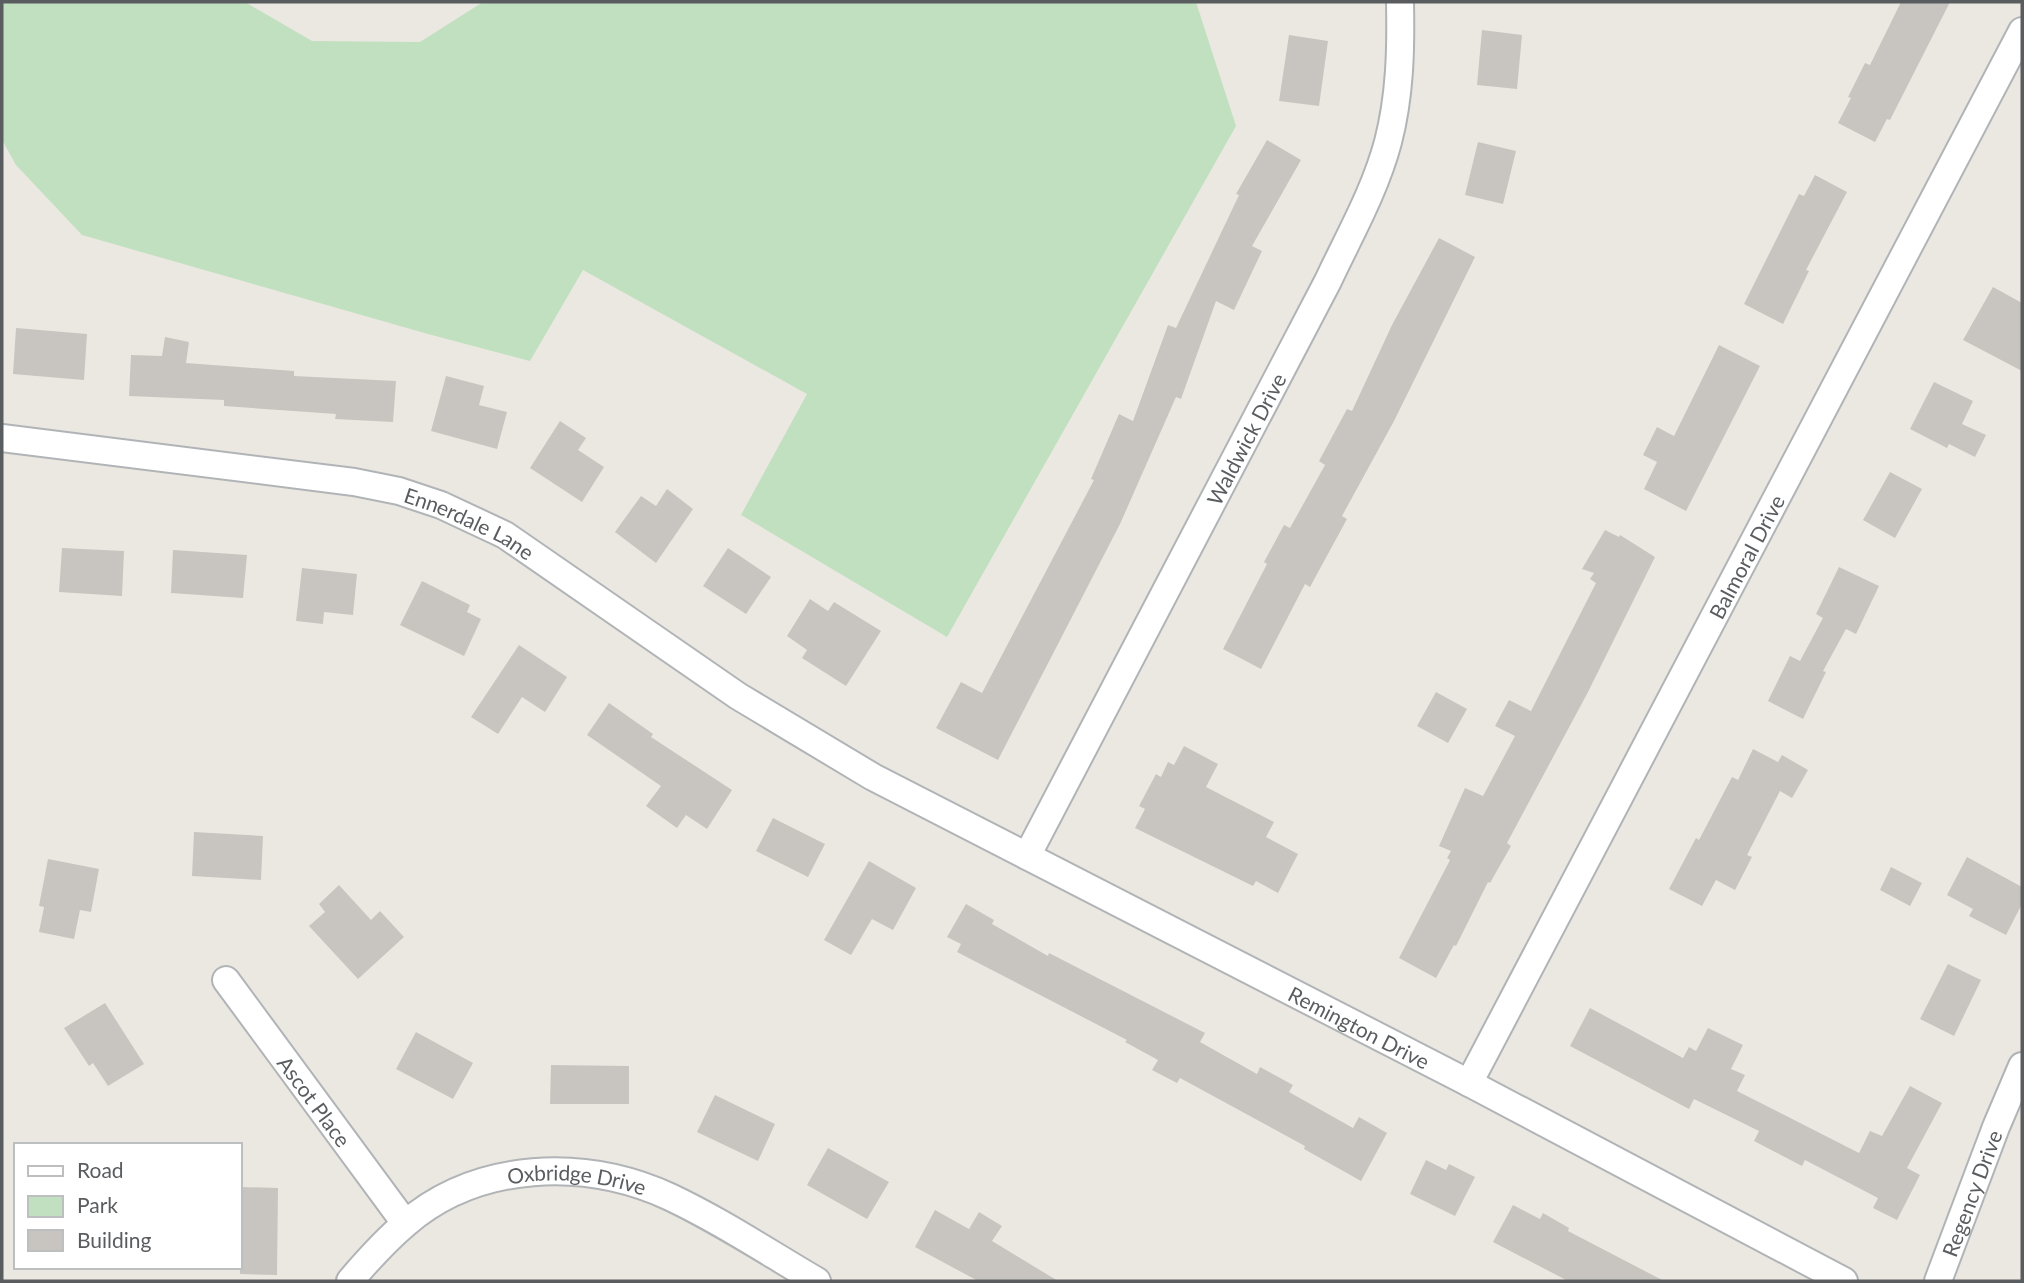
<svg xmlns="http://www.w3.org/2000/svg" width="2024" height="1283" viewBox="0 0 2024 1283" font-family="Lato,sans-serif">
	<style>
		.green { fill: #c1e0c0 }
		.building { fill: #c8c5c0 }
		.lines { fill: none; stroke-linecap: round; stroke-linejoin: round }
		.minor-casing { stroke: #b1b4b7; stroke-width: 30 }
		.minor { stroke: #fff; stroke-width: 26 }
		.labels { text-anchor: middle; dominant-baseline: central; stroke-width: 5; stroke-linejoin: round; paint-order: stroke }
		.street-label { font-size: 21px; fill: #5a5d60; stroke: #fff }
	</style>
	<rect width="100%" height="100%" fill="#ebe8e1"/>
	<path class="green" d="M 2,2 L 245,2 L 312,41 L 420,42 L 483,2 L 1196,2 L 1236,126 L 947,637 L 741,515 L 807,394 L 583,270 L 530,361 L 428,334 L 82,235 L 16,165 L 2,140 Z"/>
	<path class="building" d="M 1901,2 L 1950,2 L 1890,120 L 1887,119 L 1875,142 L 1838,123 L 1851,98 L 1848,97 L 1865,63 L 1870,65 Z
		M 1482,30 L 1522,35 L 1517,89 L 1477,85 Z
		M 1289,35 L 1328,41 L 1319,106 L 1279,101 Z
		M 1267,140 L 1301,160 L 1252,246 L 1262,251 L 1234,310 L 1216,301 L 1181,399 L 1176,397 L 1120,524 L 998,760 L 936,728 L 961,682 L 982,693 L 1094,480 L 1091,479 L 1119,414 L 1133,421 L 1168,325 L 1176,328 L 1239,195 L 1236,194 Z
		M 1478,142 L 1516,151 L 1503,204 L 1465,195 Z
		M 1815,175 L 1847,192 L 1806,270 L 1809,271 L 1783,324 L 1744,304 L 1799,194 L 1804,196 Z
		M 1439,238 L 1475,257 L 1394,421 L 1342,516 L 1347,519 L 1310,587 L 1305,584 L 1261,669 L 1223,649 L 1267,564 L 1264,562 L 1284,525 L 1290,528 L 1325,465 L 1319,461 L 1347,409 L 1352,411 L 1392,325 Z
		M 1993,287 L 2022,303 L 2022,371 L 1963,340 Z
		M 16,328 L 87,334 L 84,380 L 13,374 Z
		M 165,337 L 189,342 L 186,363 L 294,371 L 294,376 L 396,381 L 393,422 L 335,419 L 336,414 L 224,406 L 224,400 L 129,396 L 131,355 L 162,356 Z
		M 1719,345 L 1760,366 L 1686,511 L 1644,489 L 1657,462 L 1643,455 L 1657,427 L 1674,436 Z
		M 446,376 L 484,386 L 479,405 L 507,412 L 497,449 L 431,431 Z
		M 1934,382 L 1973,401 L 1962,424 L 1986,435 L 1975,457 L 1949,444 L 1947,448 L 1910,429 Z
		M 560,421 L 586,438 L 578,450 L 604,467 L 582,502 L 530,468 Z
		M 1890,472 L 1922,489 L 1895,538 L 1863,520 Z
		M 667,489 L 693,509 L 656,563 L 615,532 L 641,496 L 656,506 Z
		M 1605,530 L 1619,537 L 1620,535 L 1655,557 L 1588,692 L 1507,843 L 1511,846 L 1490,883 L 1488,882 L 1456,946 L 1454,945 L 1436,978 L 1399,958 L 1450,860 L 1447,858 L 1451,851 L 1439,846 L 1465,788 L 1483,796 L 1515,736 L 1495,726 L 1509,700 L 1531,711 L 1596,583 L 1590,579 L 1594,573 L 1582,569 Z
		M 62,548 L 124,551 L 122,596 L 59,592 Z
		M 728,548 L 771,577 L 746,614 L 703,586 Z
		M 173,550 L 247,555 L 243,598 L 171,593 Z
		M 1839,567 L 1879,586 L 1856,634 L 1846,629 L 1823,671 L 1826,672 L 1803,719 L 1768,701 L 1790,656 L 1800,661 L 1823,618 L 1816,614 Z
		M 302,568 L 357,574 L 353,615 L 324,612 L 323,624 L 296,621 Z
		M 422,581 L 470,605 L 467,612 L 481,619 L 464,656 L 400,625 Z
		M 810,599 L 828,611 L 834,602 L 881,631 L 846,686 L 802,658 L 807,650 L 787,636 Z
		M 519,645 L 567,677 L 545,712 L 522,697 L 498,734 L 471,717 Z
		M 1436,692 L 1467,709 L 1448,743 L 1417,726 Z
		M 609,703 L 653,734 L 651,737 L 732,790 L 707,829 L 686,815 L 677,828 L 646,806 L 661,786 L 587,735 Z
		M 1184,746 L 1218,764 L 1206,787 L 1274,822 L 1266,837 L 1298,854 L 1278,893 L 1256,881 L 1253,886 L 1135,828 L 1145,809 L 1139,806 L 1156,774 L 1161,777 L 1168,762 L 1174,765 Z
		M 1753,749 L 1778,762 L 1782,755 L 1808,770 L 1792,798 L 1780,791 L 1747,855 L 1752,857 L 1735,890 L 1716,880 L 1702,906 L 1669,889 L 1696,838 L 1699,840 L 1732,777 L 1738,780 Z
		M 773,818 L 825,844 L 808,877 L 756,851 Z
		M 194,832 L 263,836 L 261,880 L 192,876 Z
		M 1967,857 L 2022,887 L 2022,904 L 2006,935 L 1969,916 L 1973,909 L 1947,895 Z
		M 48,859 L 99,869 L 91,912 L 80,910 L 74,939 L 39,932 L 44,907 L 39,906 Z
		M 869,861 L 916,888 L 893,930 L 872,919 L 851,955 L 824,940 Z
		M 1891,867 L 1922,883 L 1910,906 L 1880,890 Z
		M 339,885 L 371,920 L 380,911 L 404,937 L 358,979 L 309,926 L 325,912 L 319,904 Z
		M 966,904 L 994,920 L 992,924 L 1048,956 L 1049,953 L 1205,1033 L 1200,1042 L 1257,1074 L 1260,1067 L 1293,1085 L 1289,1092 L 1353,1128 L 1359,1117 L 1387,1133 L 1361,1181 L 1304,1149 L 1305,1146 L 1180,1078 L 1177,1083 L 1152,1070 L 1158,1060 L 1125,1042 L 1127,1040 L 957,952 L 961,944 L 947,937 Z
		M 1948,964 L 1981,980 L 1954,1036 L 1920,1019 Z
		M 105,1003 L 144,1064 L 108,1086 L 93,1063 L 89,1066 L 64,1028 Z
		M 1590,1008 L 1683,1058 L 1689,1047 L 1696,1051 L 1708,1028 L 1743,1045 L 1731,1069 L 1745,1075 L 1737,1091 L 1859,1153 L 1870,1131 L 1882,1136 L 1910,1086 L 1942,1103 L 1907,1168 L 1920,1175 L 1897,1220 L 1873,1208 L 1878,1198 L 1805,1160 L 1802,1166 L 1754,1141 L 1759,1131 L 1694,1099 L 1689,1109 L 1570,1046 Z
		M 416,1032 L 473,1063 L 453,1099 L 396,1069 Z
		M 551,1065 L 629,1066 L 629,1104 L 550,1104 Z
		M 715,1095 L 775,1124 L 758,1161 L 697,1132 Z
		M 828,1148 L 889,1182 L 867,1219 L 807,1185 Z
		M 1426,1160 L 1446,1170 L 1449,1164 L 1475,1177 L 1455,1216 L 1410,1194 Z
		M 240,1187 L 278,1188 L 277,1275 L 240,1274 Z
		M 1513,1205 L 1540,1219 L 1543,1213 L 1569,1228 L 1568,1231 L 1664,1281 L 1568,1281 L 1493,1242 Z
		M 935,1210 L 969,1229 L 979,1212 L 1002,1226 L 992,1241 L 1058,1281 L 978,1281 L 915,1247 Z"/>
	<g class="lines">
		<g class="minor-casing">
			<g id="minor">
				<path id="s1" d="M 2,438 L 354,482 L 399,491 L 441,505 L 505,535 L 738,696 L 873,777 L 1469,1083 L 1844,1281"/>
				<path id="s2" d="M 1027,856 L 1328,281 C 1349,236 1375,191 1388,142 C 1400,96 1401,49 1400,2"/>
				<path id="s3" d="M 226,980 L 405,1223"/>
				<path id="s4" d="M 1469,1083 L 2022,31"/>
				<path id="s5" d="M 350,1281 C 367,1261 385,1241 405,1224 C 478,1161 585,1158 670,1197 C 721,1221 769,1253 817,1281"/>
				<path id="s6" d="M 1938,1281 L 1996,1127 L 2022,1066"/>
			</g>
		</g>
		<use href="#minor" class="minor"/>
	</g>
	<g class="labels">
		<g class="street-label">
			<text stroke="none"><textPath href="#s2" startOffset="471">Waldwick Drive</textPath></text>
			<text stroke="none"><textPath href="#s1" startOffset="478">Ennerdale Lane</textPath></text>
			<text stroke="none"><textPath href="#s4" startOffset="595">Balmoral Drive</textPath></text>
			<text stroke="none"><textPath href="#s1" startOffset="1503">Remington Drive</textPath></text>
			<text stroke="none"><textPath href="#s3" startOffset="150">Ascot Place</textPath></text>
			<text stroke="none"><textPath href="#s5" startOffset="264">Oxbridge Drive</textPath></text>
			<text stroke="none"><textPath href="#s6" startOffset="94">Regency Drive</textPath></text>
		</g>
	</g>
	<rect width="2024" height="1283" fill="none" stroke="#5a5d60" stroke-width="7"/>
	<rect x="14" y="1143" width="228" height="126" fill="#ffffff" stroke="#bdbebf" stroke-width="2"/>
	<rect x="28" y="1166" width="35" height="10" fill="#ffffff" stroke="#bdbebf" stroke-width="2"/>
	<text x="77" y="1178" font-size="21" fill="#5a5d60">Road</text>
	<rect x="28" y="1196" width="35" height="21" fill="#c1e0c0" stroke="#bdbebf" stroke-width="2"/>
	<text x="77" y="1213" font-size="21" fill="#5a5d60">Park</text>
	<rect x="28" y="1230" width="35" height="21" fill="#c8c5c0" stroke="#bdbebf" stroke-width="2"/>
	<text x="77" y="1248" font-size="21" fill="#5a5d60">Building</text>
</svg>
